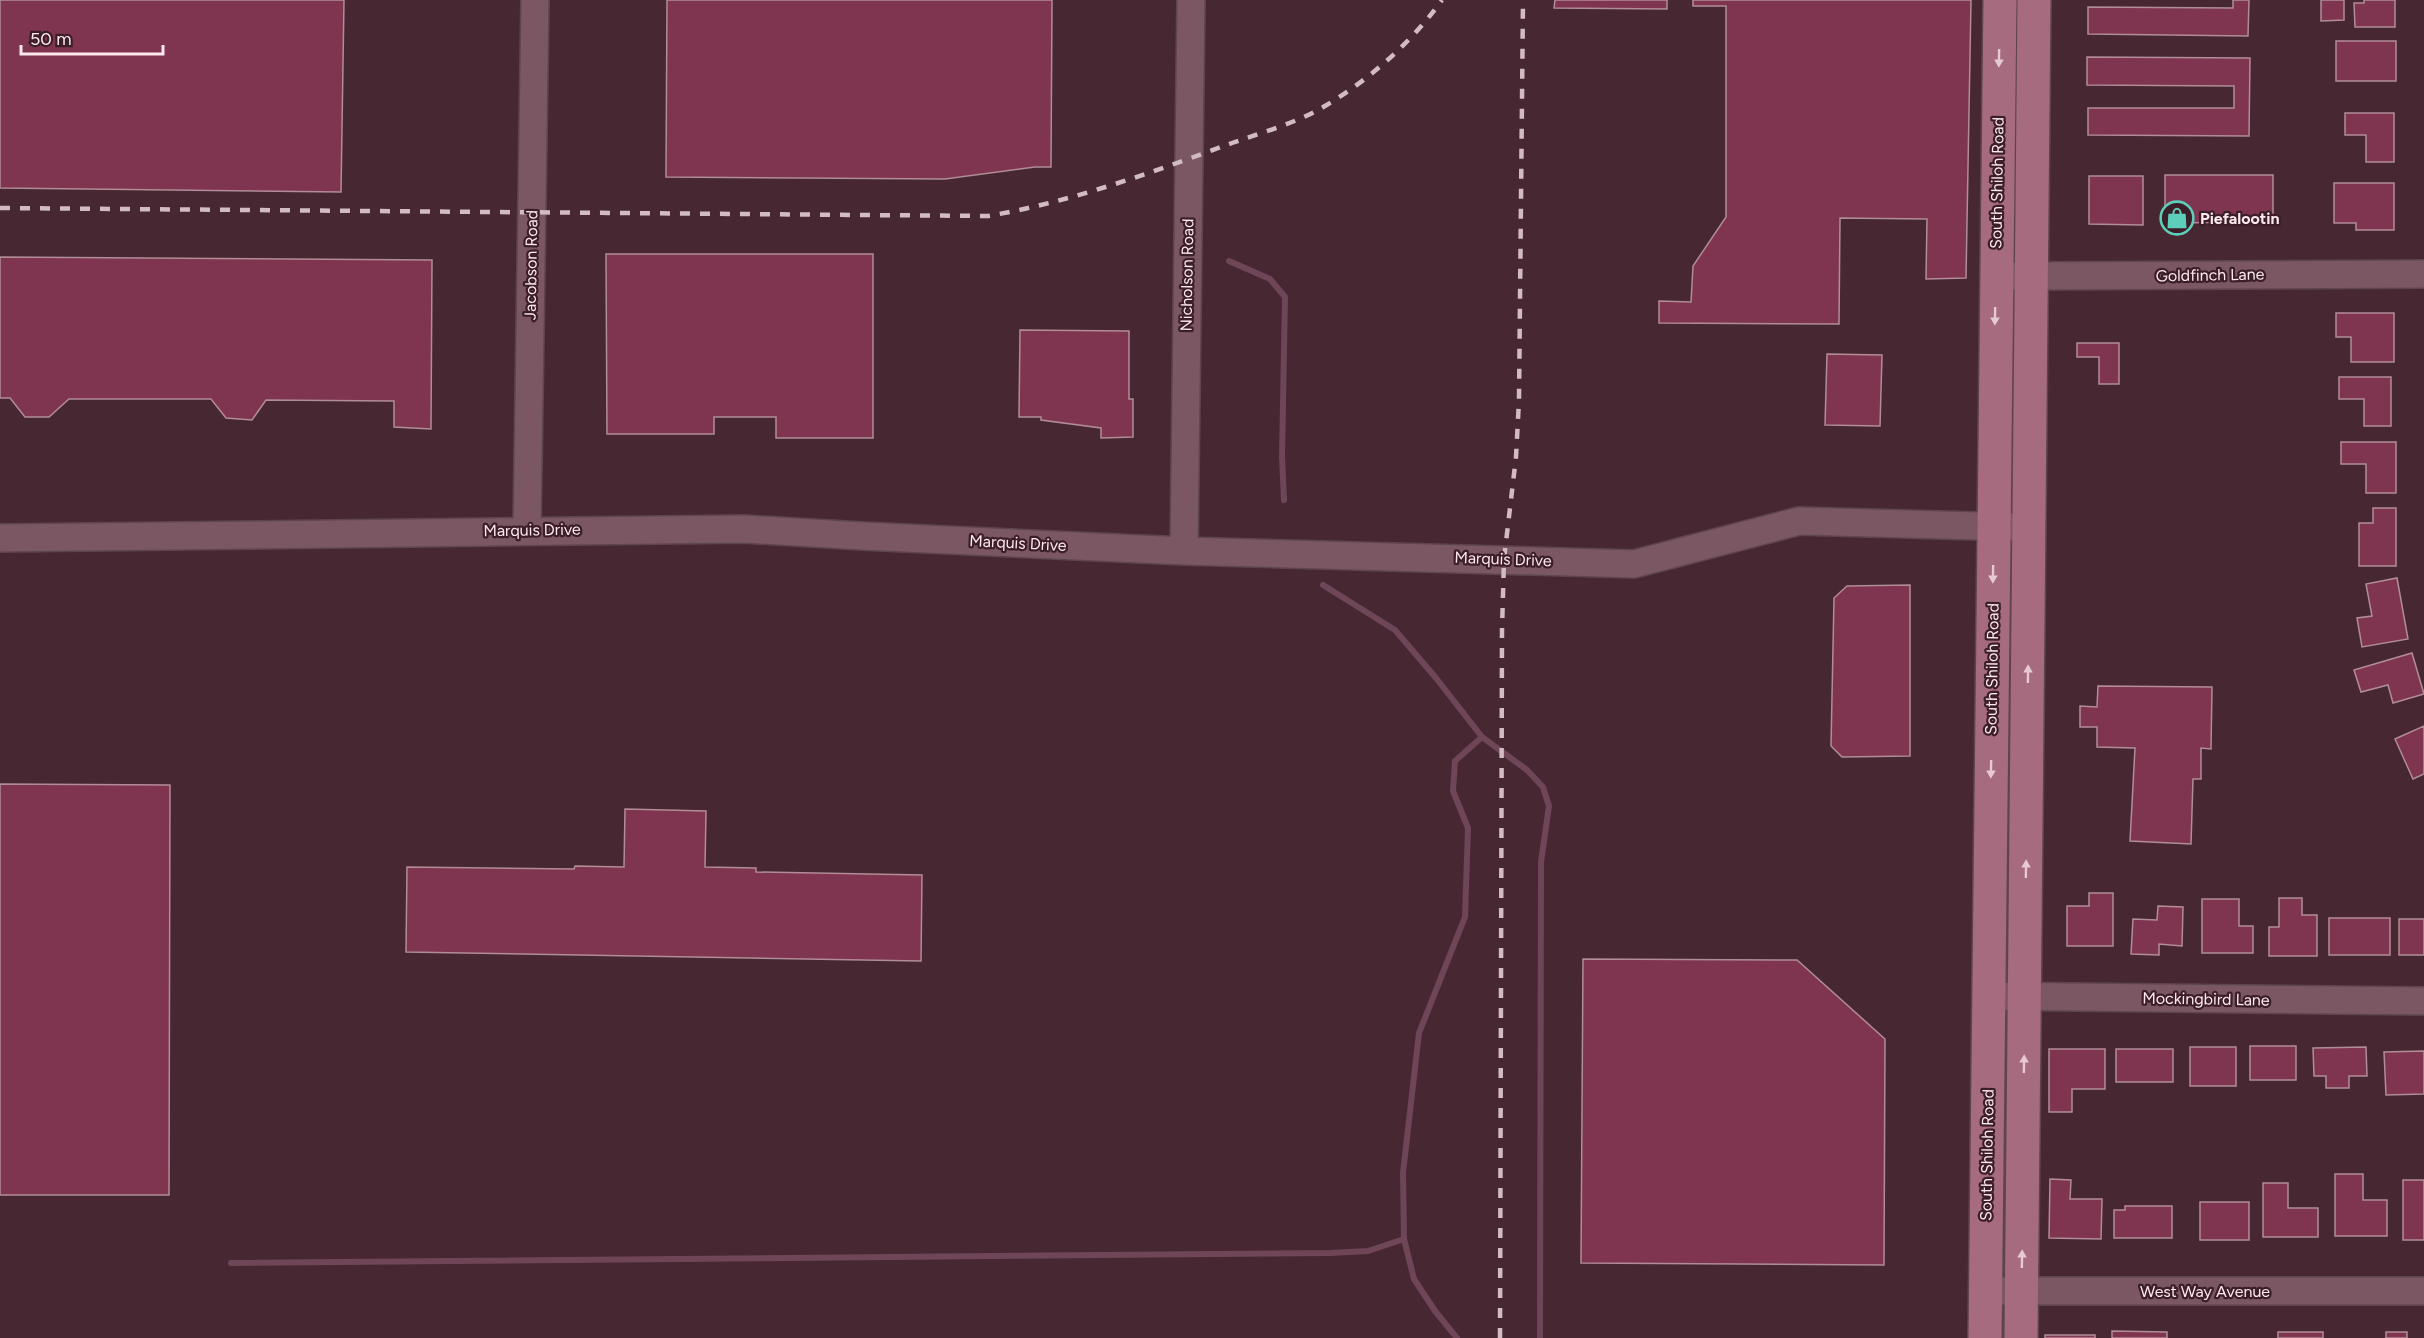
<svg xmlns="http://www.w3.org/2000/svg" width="2424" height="1338" viewBox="0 0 2424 1338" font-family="Figtree,sans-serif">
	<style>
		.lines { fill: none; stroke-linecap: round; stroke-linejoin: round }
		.stream { stroke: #6f4657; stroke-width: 6 }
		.building { fill: #7f3450; stroke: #b28c97; stroke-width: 1.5 }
		.minor-casing { stroke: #5e444d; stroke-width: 30 }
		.major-casing { stroke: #5e444d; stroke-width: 36 }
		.minor { stroke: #7a5762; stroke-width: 27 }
		.major { stroke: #a66b7e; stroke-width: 33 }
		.rail { stroke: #d2bbc2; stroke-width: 4.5; stroke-dasharray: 10 10; stroke-linecap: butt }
		.oneway { fill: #e7c9d2 }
		.labels { text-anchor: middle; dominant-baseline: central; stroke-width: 4.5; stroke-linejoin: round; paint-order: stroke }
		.street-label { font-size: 16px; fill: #fde8ee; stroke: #3c1e28 }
		.poi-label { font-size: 16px; font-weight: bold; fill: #fde8ee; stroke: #3c1e28; text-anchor: start }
	</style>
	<rect width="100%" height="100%" fill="#472832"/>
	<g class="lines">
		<path class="stream" d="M 1229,261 L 1270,279 L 1285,297 L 1282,457 L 1284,500
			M 1323,585 L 1395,630 L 1436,678 L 1482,737 L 1527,770 L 1543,787 L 1549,806 L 1541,862 L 1540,1338
			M 231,1263 L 1330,1253 L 1368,1251 L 1404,1239
			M 1457,1338 L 1435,1311 L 1414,1279 L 1404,1239 L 1403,1173 L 1419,1033 L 1465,917 L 1468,828 L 1453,791 L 1455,761 L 1482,737"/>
	</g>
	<path class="building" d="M 0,0 L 344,0 L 341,192 L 0,188 Z
		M 667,0 L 1052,0 L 1051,167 L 1035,167 L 945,179 L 666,177 Z
		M 1555,0 L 1667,0 L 1667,9 L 1554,8 Z
		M 1693,0 L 1971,0 L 1966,278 L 1926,279 L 1927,219 L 1840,218 L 1839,324 L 1659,323 L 1659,301 L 1691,302 L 1693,266 L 1726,217 L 1726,6 L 1693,6 Z
		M 2233,0 L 2249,0 L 2248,36 L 2088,34 L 2088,7 L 2233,8 Z
		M 2321,0 L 2344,0 L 2344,20 L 2321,21 Z
		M 2364,0 L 2395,0 L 2395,27 L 2355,27 L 2354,3 L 2364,3 Z
		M 2336,41 L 2396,41 L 2396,81 L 2336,81 Z
		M 2087,57 L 2250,58 L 2249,136 L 2088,135 L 2088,108 L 2234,108 L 2234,86 L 2087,85 Z
		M 2345,113 L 2394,113 L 2394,162 L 2366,162 L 2366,135 L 2345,135 Z
		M 2165,175 L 2273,175 L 2273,222 L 2165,223 Z
		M 2089,176 L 2143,176 L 2143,225 L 2089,224 Z
		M 2334,183 L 2394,183 L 2394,230 L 2356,230 L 2356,223 L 2334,223 Z
		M 606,254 L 873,254 L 873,438 L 776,438 L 776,417 L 714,417 L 714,434 L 607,434 Z
		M 0,257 L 432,260 L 431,429 L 394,427 L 394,401 L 266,400 L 252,420 L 226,418 L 211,399 L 69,399 L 49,417 L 25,417 L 10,398 L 0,398 Z
		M 2336,313 L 2394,313 L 2394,362 L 2351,362 L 2351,337 L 2336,337 Z
		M 1020,330 L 1129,331 L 1129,399 L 1133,399 L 1133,437 L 1101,438 L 1101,428 L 1041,420 L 1041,417 L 1019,417 Z
		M 2077,343 L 2119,343 L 2119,384 L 2099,384 L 2099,357 L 2077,357 Z
		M 1827,354 L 1882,355 L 1880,426 L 1825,425 Z
		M 2339,377 L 2391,377 L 2391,426 L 2364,426 L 2364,399 L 2339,399 Z
		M 2341,442 L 2396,442 L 2396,493 L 2366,493 L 2366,464 L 2341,464 Z
		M 2373,508 L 2396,508 L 2396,566 L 2359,566 L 2359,523 L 2373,523 Z
		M 2397,578 L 2408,639 L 2362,647 L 2357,618 L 2372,616 L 2366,584 Z
		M 1910,585 L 1910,756 L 1842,757 L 1831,746 L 1834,598 L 1847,586 Z
		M 2412,653 L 2424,694 L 2393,703 L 2388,685 L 2361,692 L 2354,670 Z
		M 2098,686 L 2212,687 L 2211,749 L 2201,748 L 2201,779 L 2193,779 L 2191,844 L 2130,841 L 2135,748 L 2097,747 L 2097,727 L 2080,727 L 2080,706 L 2097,707 Z
		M 2424,726 L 2424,774 L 2413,779 L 2395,739 Z
		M 0,784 L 170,785 L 169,1195 L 0,1195 Z
		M 625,809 L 706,811 L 705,867 L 756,868 L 756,872 L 922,875 L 921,961 L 406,952 L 407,867 L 574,869 L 575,866 L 624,867 Z
		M 2089,893 L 2113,893 L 2113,946 L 2067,946 L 2067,906 L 2089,906 Z
		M 2279,898 L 2302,898 L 2302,915 L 2317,915 L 2317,956 L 2269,956 L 2269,927 L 2279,927 Z
		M 2202,899 L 2239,899 L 2239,926 L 2253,926 L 2253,953 L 2202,953 Z
		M 2158,906 L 2183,907 L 2182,946 L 2159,944 L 2159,955 L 2131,954 L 2133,919 L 2157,920 Z
		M 2329,918 L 2390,918 L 2390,955 L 2329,955 Z
		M 2399,919 L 2424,919 L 2424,955 L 2399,955 Z
		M 1583,959 L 1797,960 L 1885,1039 L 1884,1265 L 1581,1263 Z
		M 2250,1046 L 2296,1046 L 2296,1080 L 2250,1080 Z
		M 2190,1047 L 2236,1047 L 2236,1086 L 2190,1086 Z
		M 2366,1047 L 2367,1076 L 2349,1076 L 2349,1088 L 2326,1088 L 2326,1076 L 2314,1076 L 2313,1048 Z
		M 2049,1049 L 2105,1049 L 2105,1089 L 2072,1089 L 2072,1112 L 2049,1112 Z
		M 2116,1049 L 2173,1049 L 2173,1082 L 2116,1082 Z
		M 2424,1051 L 2424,1094 L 2386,1095 L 2384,1052 Z
		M 2335,1174 L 2363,1174 L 2363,1200 L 2387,1200 L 2387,1236 L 2335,1236 Z
		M 2050,1179 L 2071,1180 L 2070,1199 L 2102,1199 L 2101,1239 L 2049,1238 Z
		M 2403,1180 L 2424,1180 L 2424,1240 L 2403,1240 Z
		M 2263,1183 L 2288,1183 L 2288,1208 L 2318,1208 L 2318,1237 L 2263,1237 Z
		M 2200,1202 L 2249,1202 L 2249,1240 L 2200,1240 Z
		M 2125,1206 L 2172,1206 L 2172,1238 L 2114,1238 L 2114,1210 L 2125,1210 Z
		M 2112,1331 L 2167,1332 L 2167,1338 L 2112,1338 Z
		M 2278,1332 L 2323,1332 L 2323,1338 L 2278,1338 Z
		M 2386,1332 L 2407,1332 L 2407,1338 L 2386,1338 Z
		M 2045,1335 L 2095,1335 L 2095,1338 L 2045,1338 Z"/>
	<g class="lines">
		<g class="minor-casing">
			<path id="minor" d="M 2011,276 L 2424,274
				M 527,530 L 535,0
				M 0,538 L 744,529 L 862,536 L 1184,551 L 1634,564 L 1799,521 L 2014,527
				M 1184,551 L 1191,0
				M 1989,996 L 2424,1001
				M 1986,1291 L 2424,1291"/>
		</g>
		<g class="major-casing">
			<path id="major" d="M 1985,1338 L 2000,0
				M 2021,1338 L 2034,0"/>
		</g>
		<use href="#minor" class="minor"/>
		<use href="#major" class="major"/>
		<path class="rail" d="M 0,208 L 988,216 C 1071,202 1153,172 1232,143 C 1263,132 1297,123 1325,106 C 1370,79 1411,43 1442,0
			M 1500,1338 L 1502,630 L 1504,559 L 1516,457 L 1519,400 L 1523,0"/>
	</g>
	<defs><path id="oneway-solid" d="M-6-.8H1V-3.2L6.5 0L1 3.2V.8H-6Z" transform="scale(1.5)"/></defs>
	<g class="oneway">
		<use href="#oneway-solid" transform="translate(1999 58) rotate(91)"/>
		<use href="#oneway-solid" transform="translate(1995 316) rotate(91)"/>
		<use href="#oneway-solid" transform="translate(1993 574) rotate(91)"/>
		<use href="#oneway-solid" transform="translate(2028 674) rotate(-89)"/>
		<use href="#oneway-solid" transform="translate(1991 769) rotate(91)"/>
		<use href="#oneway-solid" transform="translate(2026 869) rotate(-89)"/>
		<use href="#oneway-solid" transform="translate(2024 1064) rotate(-89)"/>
		<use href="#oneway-solid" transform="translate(2022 1259) rotate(-89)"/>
	</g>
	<defs>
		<g id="shop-ring" transform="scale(1.725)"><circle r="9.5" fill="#3c1e28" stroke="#5dceb9" stroke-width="1.5"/><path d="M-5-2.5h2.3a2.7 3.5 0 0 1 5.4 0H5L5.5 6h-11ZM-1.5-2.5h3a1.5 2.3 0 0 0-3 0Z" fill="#5dceb9"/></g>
	</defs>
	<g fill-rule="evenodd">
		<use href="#shop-ring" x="2177" y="218"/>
	</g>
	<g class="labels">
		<g class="street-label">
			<text transform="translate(1997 183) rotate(-89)">South Shiloh Road</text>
			<text transform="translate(531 265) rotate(-89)">Jacobson Road</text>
			<text transform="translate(1187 275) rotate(-89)">Nicholson Road</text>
			<text transform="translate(2210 275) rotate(-1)">Goldfinch Lane</text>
			<text transform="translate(532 530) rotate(-1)">Marquis Drive</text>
			<text transform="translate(1018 543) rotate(3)">Marquis Drive</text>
			<text transform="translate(1503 559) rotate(2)">Marquis Drive</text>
			<text transform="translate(1992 669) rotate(-89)">South Shiloh Road</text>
			<text transform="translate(2206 999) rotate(1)">Mockingbird Lane</text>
			<text transform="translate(1987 1155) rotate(-89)">South Shiloh Road</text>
			<text x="2205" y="1291">West Way Avenue</text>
		</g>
		<g class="poi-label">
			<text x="2200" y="218">Piefalootin</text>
		</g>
	</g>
	<path d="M21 45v9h142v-9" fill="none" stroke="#fde8ee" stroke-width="3"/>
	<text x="30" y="45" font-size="18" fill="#fde8ee" stroke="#3c1e28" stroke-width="4.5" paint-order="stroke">50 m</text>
</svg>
